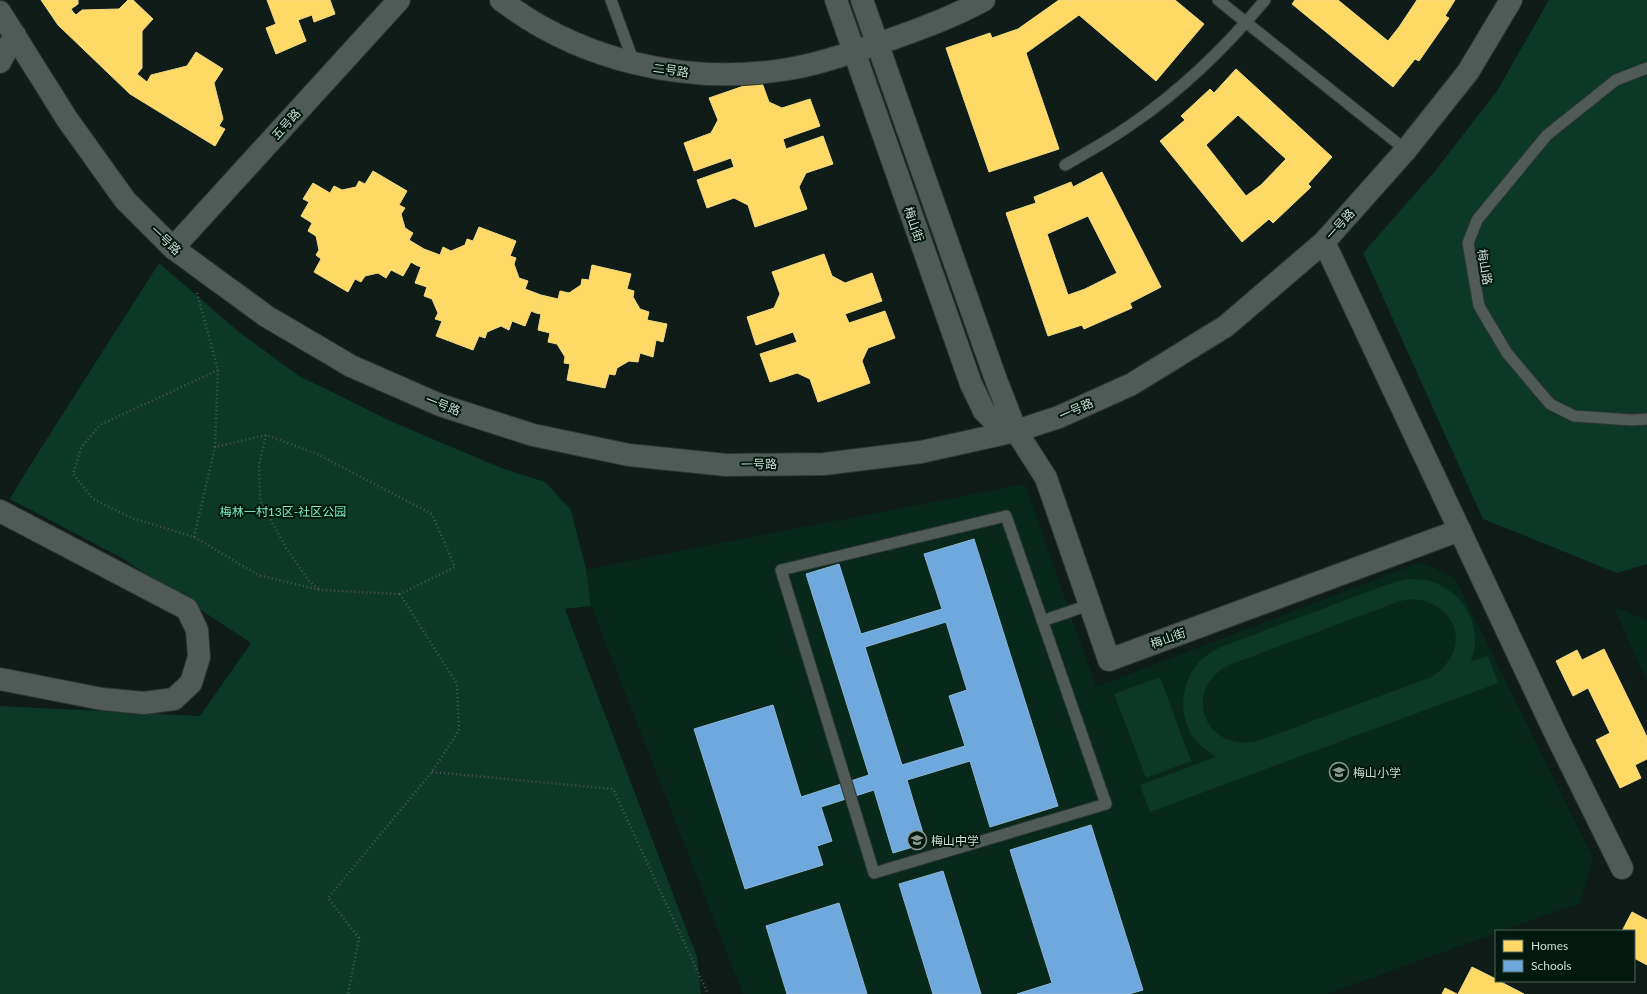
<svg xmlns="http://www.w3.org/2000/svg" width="1647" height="994" viewBox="0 0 1647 994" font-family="Lato,'Noto Sans SC',sans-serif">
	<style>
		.built { fill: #08281c }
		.green { fill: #0c3827; fill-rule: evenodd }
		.homes { fill: #ffd966; stroke: #f0da87; fill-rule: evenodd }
		.schools { fill: #6fa8dc; stroke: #8cb8da; fill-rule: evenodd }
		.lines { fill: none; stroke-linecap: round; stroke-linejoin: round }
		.service-casing { stroke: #2c3531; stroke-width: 13 }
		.minor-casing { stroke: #2c3531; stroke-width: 24 }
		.tertiary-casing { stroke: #2c3531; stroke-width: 24 }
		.path { stroke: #4c5652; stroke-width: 2.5; stroke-dasharray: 1 3; stroke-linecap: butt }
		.service { stroke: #505a56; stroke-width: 11 }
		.minor { stroke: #505a56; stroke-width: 22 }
		.tertiary { stroke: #505a56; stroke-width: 22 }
		.labels { text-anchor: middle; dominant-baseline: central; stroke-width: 4; stroke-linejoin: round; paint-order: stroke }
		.street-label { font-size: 12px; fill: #ceddd5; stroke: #01190f }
		.park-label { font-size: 12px; fill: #7feebf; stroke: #01190f }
		.poi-label { font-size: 12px; fill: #ceddd5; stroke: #01190f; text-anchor: start }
	</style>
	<rect width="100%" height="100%" fill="#0f1c17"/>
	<path class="built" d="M 1025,484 L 1096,687 L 1421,562 L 1455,578 L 1593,858 L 1580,903 L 1502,931 L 1496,931 L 1496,933 L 1327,994 L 743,994 L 591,606 L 586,569 Z
		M 1613,606 L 1647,620 L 1647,681 Z"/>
	<path class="green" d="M 1549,0 L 1647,0 L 1647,564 L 1617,573 L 1483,519 L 1363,253 L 1435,171 L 1497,91 Z
		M 159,263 L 239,332 L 299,376 L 395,423 L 501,468 L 545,482 L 571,510 L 586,569 L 591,606 L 565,609 L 697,957 L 701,994 L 0,994 L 0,706 L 200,716 L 251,643 L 122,558 L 10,499 L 29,467 Z
		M 1410,579 C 1416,580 1423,579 1429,581 C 1457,589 1477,614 1475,644 C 1475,650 1472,656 1471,662 L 1488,656 L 1498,683 L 1150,812 L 1140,785 L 1216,757 C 1211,753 1205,750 1201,746 C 1179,726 1178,691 1195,667 C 1201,658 1211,652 1221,647 L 1394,582 ZM 1412,599 C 1461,603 1472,654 1429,678 L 1258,741 C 1204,753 1181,690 1229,665 L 1400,601 Z
		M 1160,677 L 1191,761 L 1146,778 L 1114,694 Z"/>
	<path class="homes" d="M 41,0 L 78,0 L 78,4 L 71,9 L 73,12 L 58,25 Z
		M 128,0 L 133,0 L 153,19 L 142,31 L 142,68 L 137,74 L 142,78 L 130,94 L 58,25 L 73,12 L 76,15 L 82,10 L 119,9 Z
		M 267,0 L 330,0 L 335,14 L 314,22 L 312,15 L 298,20 L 306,41 L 276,54 L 266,28 L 276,24 Z
		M 1059,0 L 1175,0 L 1204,24 L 1156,81 L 1079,15 L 1026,53 L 1059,149 L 989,172 L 946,48 L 990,33 L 992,38 L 1018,29 Z
		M 1295,0 L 1338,0 L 1388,41 L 1399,27 L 1417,0 L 1455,0 L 1445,16 L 1449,18 L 1419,61 L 1415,59 L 1393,87 L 1292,4 Z
		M 196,52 L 223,69 L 214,83 L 223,119 L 219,126 L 225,129 L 215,146 L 130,94 L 142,78 L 147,82 L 151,75 L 187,66 Z
		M 1236,69 L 1332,157 L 1308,184 L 1311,187 L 1273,223 L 1269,219 L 1242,242 L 1160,141 L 1185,120 L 1181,116 L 1210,89 L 1214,93 ZM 1238,115 L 1286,159 L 1261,185 L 1246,196 L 1206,145 Z
		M 761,80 L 769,102 L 782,108 L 810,99 L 820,126 L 783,139 L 786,149 L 823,136 L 833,164 L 806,173 L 799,187 L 807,209 L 755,227 L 748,205 L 734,198 L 707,208 L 697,180 L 734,167 L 731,158 L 694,171 L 684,143 L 711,133 L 718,120 L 709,98 Z
		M 373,171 L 407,191 L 399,205 L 405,208 L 401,214 L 405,228 L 413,233 L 409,240 L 424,249 L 416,265 L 411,262 L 403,276 L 391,270 L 386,278 L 378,273 L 365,276 L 361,282 L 355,279 L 348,292 L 314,272 L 321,259 L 316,255 L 319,250 L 316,236 L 308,231 L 312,223 L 301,216 L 309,202 L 303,199 L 313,183 L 330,193 L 334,186 L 342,190 L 356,187 L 359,181 L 365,184 Z
		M 1102,172 L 1161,287 L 1130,303 L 1132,308 L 1084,329 L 1082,325 L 1048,336 L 1006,213 L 1036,203 L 1034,197 L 1071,182 L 1073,187 ZM 1088,216 L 1117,273 L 1085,289 L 1068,295 L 1047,234 Z
		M 479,227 L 516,241 L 510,256 L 516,258 L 514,264 L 519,278 L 528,281 L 525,289 L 541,295 L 536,313 L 531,311 L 525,326 L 512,321 L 509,330 L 501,326 L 487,332 L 485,338 L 479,336 L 473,350 L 436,336 L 442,321 L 435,319 L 438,313 L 432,299 L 424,296 L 427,287 L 415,283 L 421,267 L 416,265 L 424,249 L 440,255 L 443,247 L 451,251 L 465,245 L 467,239 L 473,241 Z
		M 824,254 L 832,276 L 845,283 L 872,273 L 882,301 L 845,314 L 849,323 L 885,311 L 895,338 L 868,348 L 862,361 L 870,383 L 818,402 L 810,379 L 797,373 L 770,382 L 760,354 L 797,342 L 793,332 L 756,345 L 747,317 L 774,308 L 780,294 L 772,272 Z
		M 592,265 L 631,274 L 627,289 L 634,291 L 633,297 L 640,309 L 649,312 L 647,320 L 667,324 L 663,342 L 656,340 L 653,357 L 640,353 L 638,362 L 629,361 L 617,368 L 615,375 L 609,374 L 605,388 L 567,380 L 570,364 L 564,363 L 565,357 L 557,344 L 548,342 L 550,333 L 538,330 L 541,314 L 536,313 L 541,295 L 558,299 L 560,291 L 569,293 L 581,285 L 582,279 L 589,280 Z
		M 1604,649 L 1647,737 L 1647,759 L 1635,765 L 1641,778 L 1620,788 L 1596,740 L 1610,733 L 1588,688 L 1573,696 L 1556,661 L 1577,650 L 1582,660 Z
		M 1632,912 L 1647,920 L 1647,965 L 1634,958 L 1634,931 L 1622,931 Z
		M 1472,967 L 1496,979 L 1496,981 L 1499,981 L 1524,994 L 1458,994 Z
		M 1445,988 L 1457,994 L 1442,994 Z"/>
	<path class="schools" d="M 974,539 L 1058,806 L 990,827 L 970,761 L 907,780 L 926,843 L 893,853 L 874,790 L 821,807 L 832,841 L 817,846 L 823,865 L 745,889 L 694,729 L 773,705 L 801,797 L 869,775 L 806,574 L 839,564 L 861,634 L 942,609 L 924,554 ZM 946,622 L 967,690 L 949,696 L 965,746 L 902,765 L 865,647 Z
		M 1091,825 L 1143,990 L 1129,994 L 1017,994 L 1052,983 L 1010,850 Z
		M 943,871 L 981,994 L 933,994 L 899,884 Z
		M 839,903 L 867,994 L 787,994 L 766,926 Z"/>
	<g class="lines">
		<g class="service-casing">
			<path id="service" d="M 611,0 L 634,63
				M 1218,0 L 1406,150
				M 1647,68 L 1616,80 L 1547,135 L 1477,220 L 1468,243 L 1479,306 L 1507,353 L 1550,404 L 1574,416 L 1632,420 L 1647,419
				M 1065,165 C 1088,152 1111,139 1132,124 C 1183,89 1226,47 1265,0
				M 1006,516 L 1106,804 L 874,873 L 781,570 Z
				M 1042,621 L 1089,605"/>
		</g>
		<g class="minor-casing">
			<path id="minor" d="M 501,0 C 579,60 685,85 782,70 C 818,65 852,52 886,41 C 920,29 953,17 984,0
				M 0,12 L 67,119 L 125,200 L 173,248 L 266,316 L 351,366 L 440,405 L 533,435 L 629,455 L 726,465 L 824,464 L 921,452 L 1016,431 L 1059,417 L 1132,384 L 1226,326 L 1324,242 L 1406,150 L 1468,72 L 1511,0
				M 0,62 L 15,35
				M 1324,242 L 1557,737 L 1622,868
				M 173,248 L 399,0
				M 1016,431 L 1046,478 L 1109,660 L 1460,530
				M 0,511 L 187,609 L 197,630 L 199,657 L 191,683 L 174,699 L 144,703 L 102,699 L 0,679"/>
		</g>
		<g class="tertiary-casing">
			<path id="tertiary" d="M 836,0 L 971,384 L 984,411 L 999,426 L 1016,431
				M 862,0 L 995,377 L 1016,431"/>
		</g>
		<path class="path" d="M 197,293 L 218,370 L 215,447 L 266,435 L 317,454 L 432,514 L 455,567 L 400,594 L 457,684 L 459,730 L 432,772 L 328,898 L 359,938 L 348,994
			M 218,370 L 100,425 L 81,448 L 73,474 L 93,499 L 132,518 L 194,537 L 258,575 L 320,590 L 400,594
			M 266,435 L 259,465 L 260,500 L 286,548 L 309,581 L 319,589
			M 194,537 L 215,447
			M 432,772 L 613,789 L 708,994"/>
		<use href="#service" class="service"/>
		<use href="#minor" class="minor"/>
		<use href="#tertiary" class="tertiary"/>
	</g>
	<defs>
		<g id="school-ring" transform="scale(1)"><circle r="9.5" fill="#01190f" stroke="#8b9992" stroke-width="1.5"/><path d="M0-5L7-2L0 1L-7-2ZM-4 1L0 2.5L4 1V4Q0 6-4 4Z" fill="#8b9992"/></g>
	</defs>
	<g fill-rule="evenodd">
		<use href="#school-ring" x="1339" y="772"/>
		<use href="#school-ring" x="917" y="840"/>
	</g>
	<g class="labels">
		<g class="street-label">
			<text transform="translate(671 70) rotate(8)">二号路</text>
			<text transform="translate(286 124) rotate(-48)">五号路</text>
			<text transform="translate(914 224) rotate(71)">梅山街</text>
			<text transform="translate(1340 224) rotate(-48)">一号路</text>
			<text transform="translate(166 240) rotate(43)">一号路</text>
			<text transform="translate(1485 267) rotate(80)">梅山路</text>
			<text transform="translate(443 405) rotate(21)">一号路</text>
			<text transform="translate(1076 409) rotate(-24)">一号路</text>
			<text transform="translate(759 464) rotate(-1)">一号路</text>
			<text transform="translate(1168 638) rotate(-20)">梅山街</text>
		</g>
		<g class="park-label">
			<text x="283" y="511">梅林一村13区-社区公园</text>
		</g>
		<g class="poi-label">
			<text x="1353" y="772">梅山小学</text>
			<text x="931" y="840">梅山中学</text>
		</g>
	</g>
	<rect x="1495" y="930" width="140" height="52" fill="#01190f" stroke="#53675e"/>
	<rect x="1503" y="940" width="20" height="12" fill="#ffd966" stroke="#53675e"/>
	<text x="1531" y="950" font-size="12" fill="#ceddd5">Homes</text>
	<rect x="1503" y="960" width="20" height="12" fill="#6fa8dc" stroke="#53675e"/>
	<text x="1531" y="970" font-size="12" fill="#ceddd5">Schools</text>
</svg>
